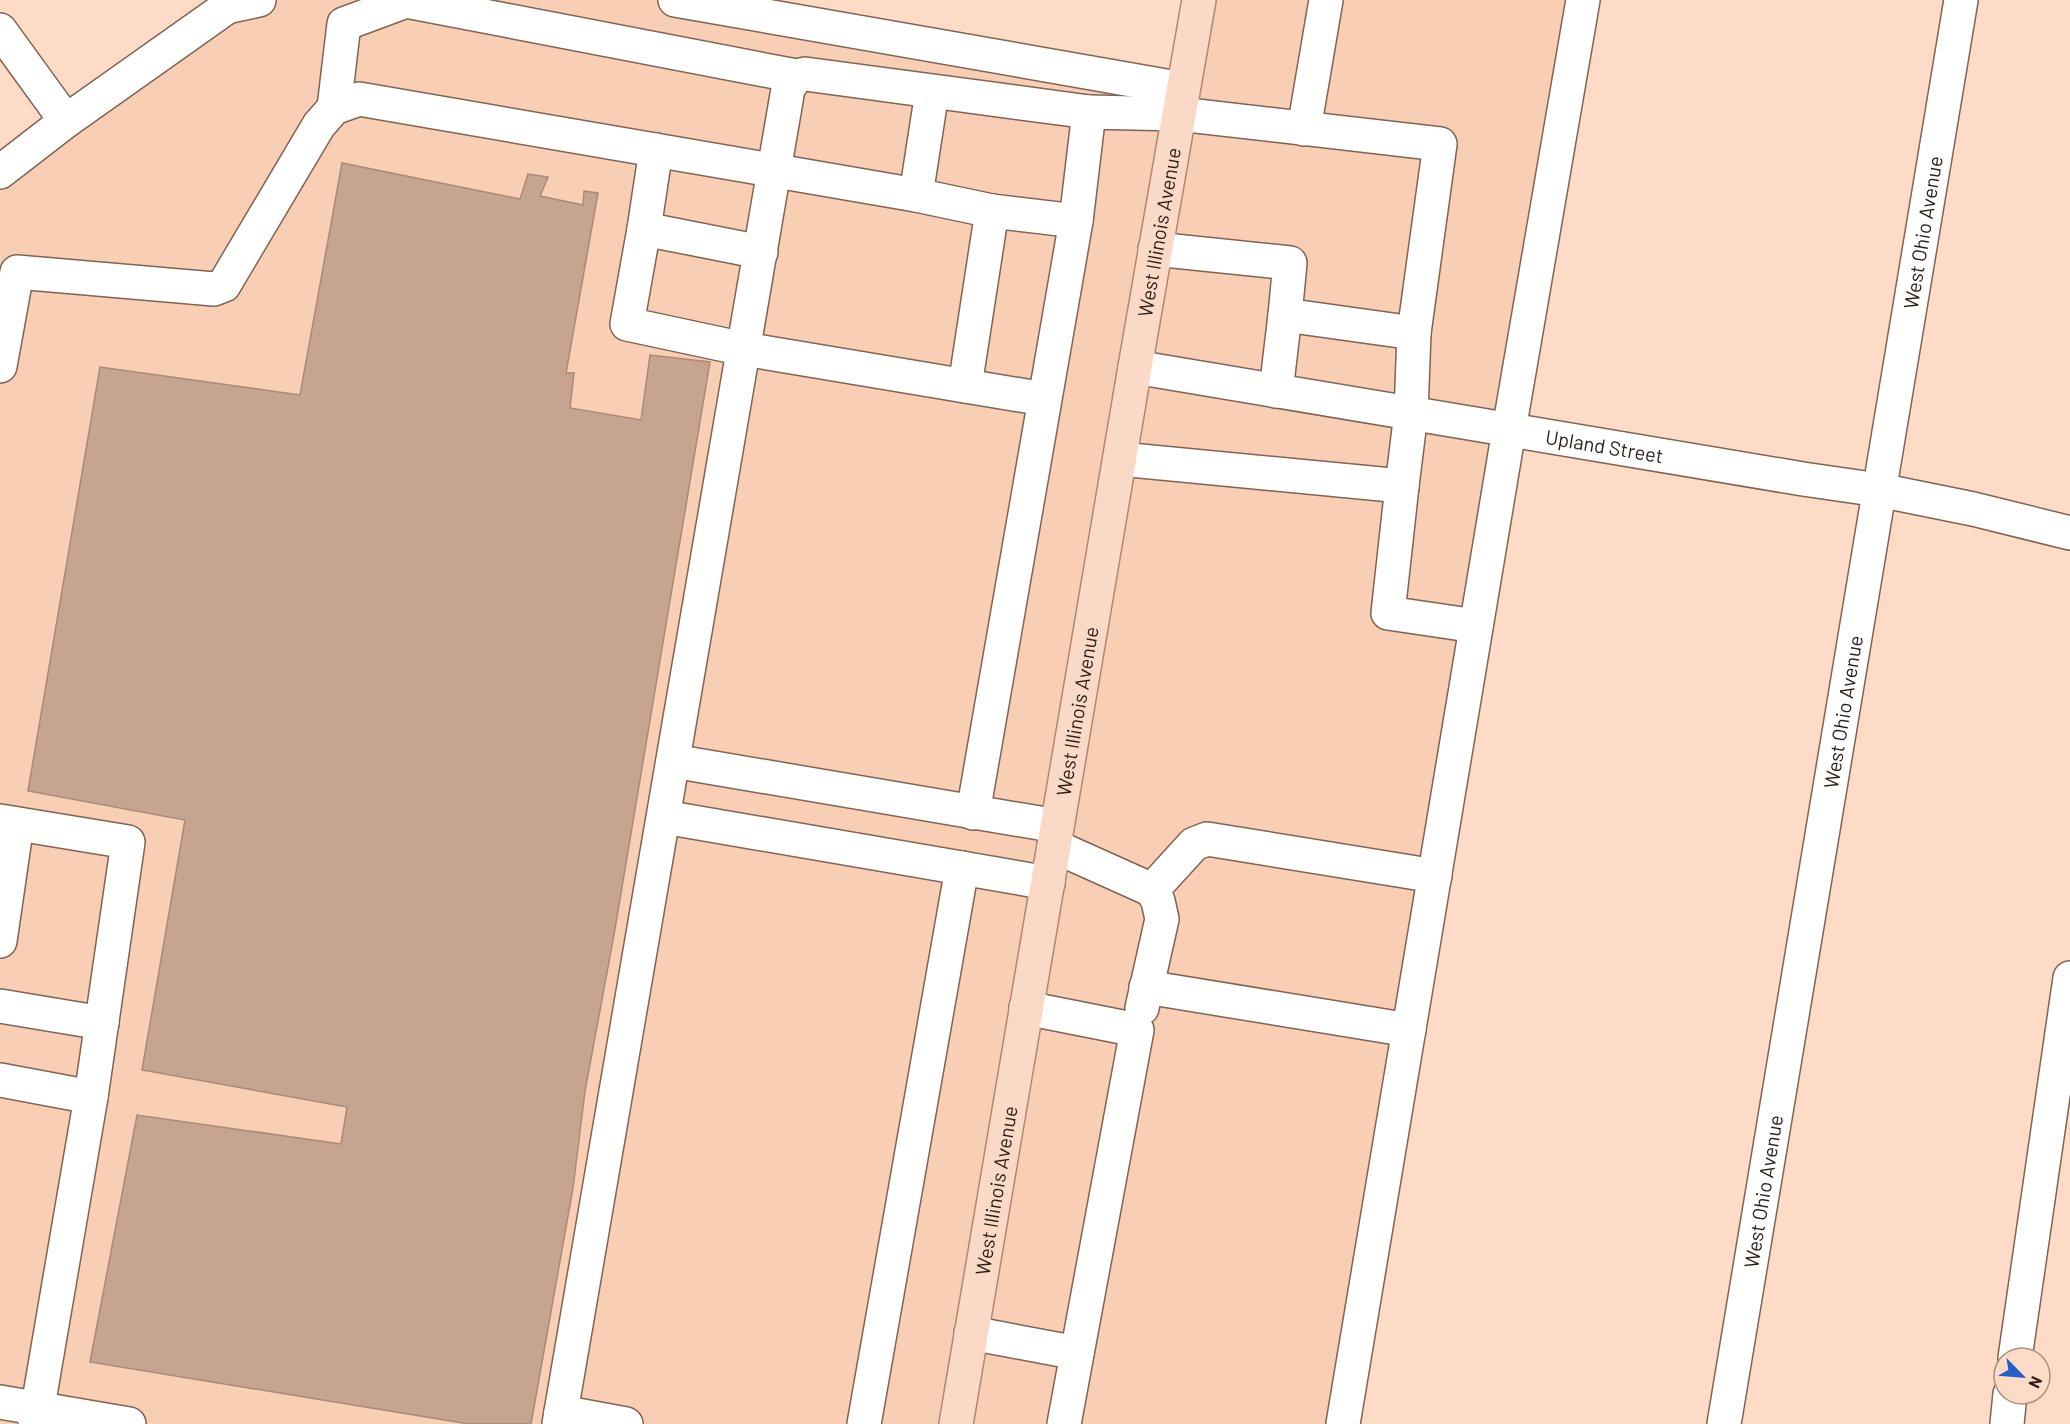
<svg xmlns="http://www.w3.org/2000/svg" width="2070" height="1424" viewBox="0 0 2070 1424" font-family="Barlow,sans-serif">
	<style>
		.built { fill: #f8ceb5 }
		.building { fill: #c6a490; stroke: #aa8976; stroke-width: 1.5 }
		.lines { fill: none; stroke-linecap: round; stroke-linejoin: round }
		.minor-casing { stroke: #816351; stroke-width: 36 }
		.major-casing { stroke: #af8871; stroke-width: 36 }
		.minor { stroke: #fff; stroke-width: 33 }
		.major { stroke: #fad9c7; stroke-width: 33 }
		.labels { text-anchor: middle; dominant-baseline: central; stroke-width: 5; stroke-linejoin: round; paint-order: stroke }
		.street-label { font-size: 20px; fill: #2b1f17; stroke: #fedbc6 }
	</style>
	<rect width="100%" height="100%" fill="#fedbc6"/>
	<path class="built" d="M 259,0 L 701,0 L 1174,84 L 1189,0 L 1580,0 L 1341,1424 L 0,1424 L 0,169 Z"/>
	<path class="building" d="M 342,163 L 520,199 L 528,174 L 548,177 L 540,196 L 583,205 L 584,191 L 598,193 L 566,373 L 574,373 L 570,408 L 641,420 L 650,355 L 710,362 L 614,935 L 585,1091 L 573,1188 L 531,1424 L 469,1424 L 90,1362 L 137,1115 L 341,1144 L 347,1107 L 142,1070 L 185,820 L 28,791 L 100,367 L 300,395 Z"/>
	<g class="lines">
		<g class="minor-casing">
			<g id="minor">
				<path d="M 675,0 L 1183,89"/>
				<path d="M 0,30 L 66,121"/>
				<path d="M 932,92 L 916,195 L 992,211"/>
				<path d="M 334,108 L 344,24 L 406,1 L 796,76 L 805,74 L 1089,112"/>
				<path d="M 1304,129 L 1326,0"/>
				<path d="M 0,172 L 66,121 L 227,7 L 259,0"/>
				<path d="M 644,229 L 656,150"/>
				<path d="M 761,252 L 644,229 L 627,324 L 744,349 L 1044,399"/>
				<path d="M 0,366 L 17,272 L 214,289 L 224,285 L 319,125 L 334,108 L 359,99 L 916,195"/>
				<path id="s1" d="M 1135,367 L 1803,479 L 1879,490 L 1973,509 L 2070,533"/>
				<path d="M 965,386 L 992,211 L 1076,221"/>
				<path d="M 1276,391 L 1285,315"/>
				<path d="M 1120,459 L 1402,486 L 1411,413 L 1414,333"/>
				<path d="M 1402,486 L 1388,613 L 1476,626"/>
				<path d="M 673,761 L 1057,826"/>
				<path d="M 973,813 L 1076,221 L 1089,112 L 1179,114 L 1440,144 L 1414,333 L 1285,315 L 1290,263 L 1155,249"/>
				<path d="M 664,817 L 1048,883"/>
				<path d="M 0,821 L 128,842 L 91,1097 L 35,1424"/>
				<path d="M 1054,846 L 1152,890 L 1158,901 L 1162,919 L 1142,1008"/>
				<path d="M 1152,890 L 1194,844 L 1207,839 L 1435,876"/>
				<path d="M 0,941 L 17,824"/>
				<path d="M 1146,987 L 1409,1030"/>
				<path d="M 0,1006 L 102,1023"/>
				<path d="M 1026,1008 L 1137,1030 L 1064,1424"/>
				<path d="M 0,1080 L 91,1097"/>
				<path d="M 971,1333 L 1077,1353"/>
				<path d="M 2015,1358 L 2070,978"/>
				<path d="M 0,1402 L 129,1424"/>
				<path d="M 561,1412 L 788,89 L 796,76"/>
				<path d="M 559,1424 L 561,1412 L 626,1424"/>
				<path d="M 864,1424 L 962,868"/>
				<path d="M 1343,1424 L 1509,430 L 1583,0"/>
				<path id="s2" d="M 1724,1424 L 1961,0"/>
				<path d="M 2007,1424 L 2010,1394"/>
			</g>
		</g>
		<g class="major-casing">
			<g id="major">
				<path id="s3" d="M 956,1424 L 1135,367 L 1199,0"/>
			</g>
		</g>
		<use href="#minor" class="minor"/>
		<use href="#major" class="major"/>
	</g>
	<g class="labels">
		<g class="street-label">
			<text stroke="none"><textPath href="#s3" startOffset="1209">West Illinois Avenue</textPath></text>
			<text stroke="none"><textPath href="#s2" startOffset="1208">West Ohio Avenue</textPath></text>
			<text stroke="none"><textPath href="#s1" startOffset="476">Upland Street</textPath></text>
			<text stroke="none"><textPath href="#s3" startOffset="723">West Illinois Avenue</textPath></text>
			<text stroke="none"><textPath href="#s2" startOffset="722">West Ohio Avenue</textPath></text>
			<text stroke="none"><textPath href="#s3" startOffset="237">West Illinois Avenue</textPath></text>
			<text stroke="none"><textPath href="#s2" startOffset="236">West Ohio Avenue</textPath></text>
		</g>
	</g>
	<g transform="translate(2022 1376) rotate(115)"><circle r="28" fill="#fedbc6" stroke="#aa9080" stroke-width="1.5"/>
	<path d="M0-4.5L10 22L0 15L-10 22Z" fill="#245ecb"/>
	<text y="-9" font-size="16" font-weight="bold" text-anchor="middle" fill="#2b1f17">N</text>
	</g>
</svg>
